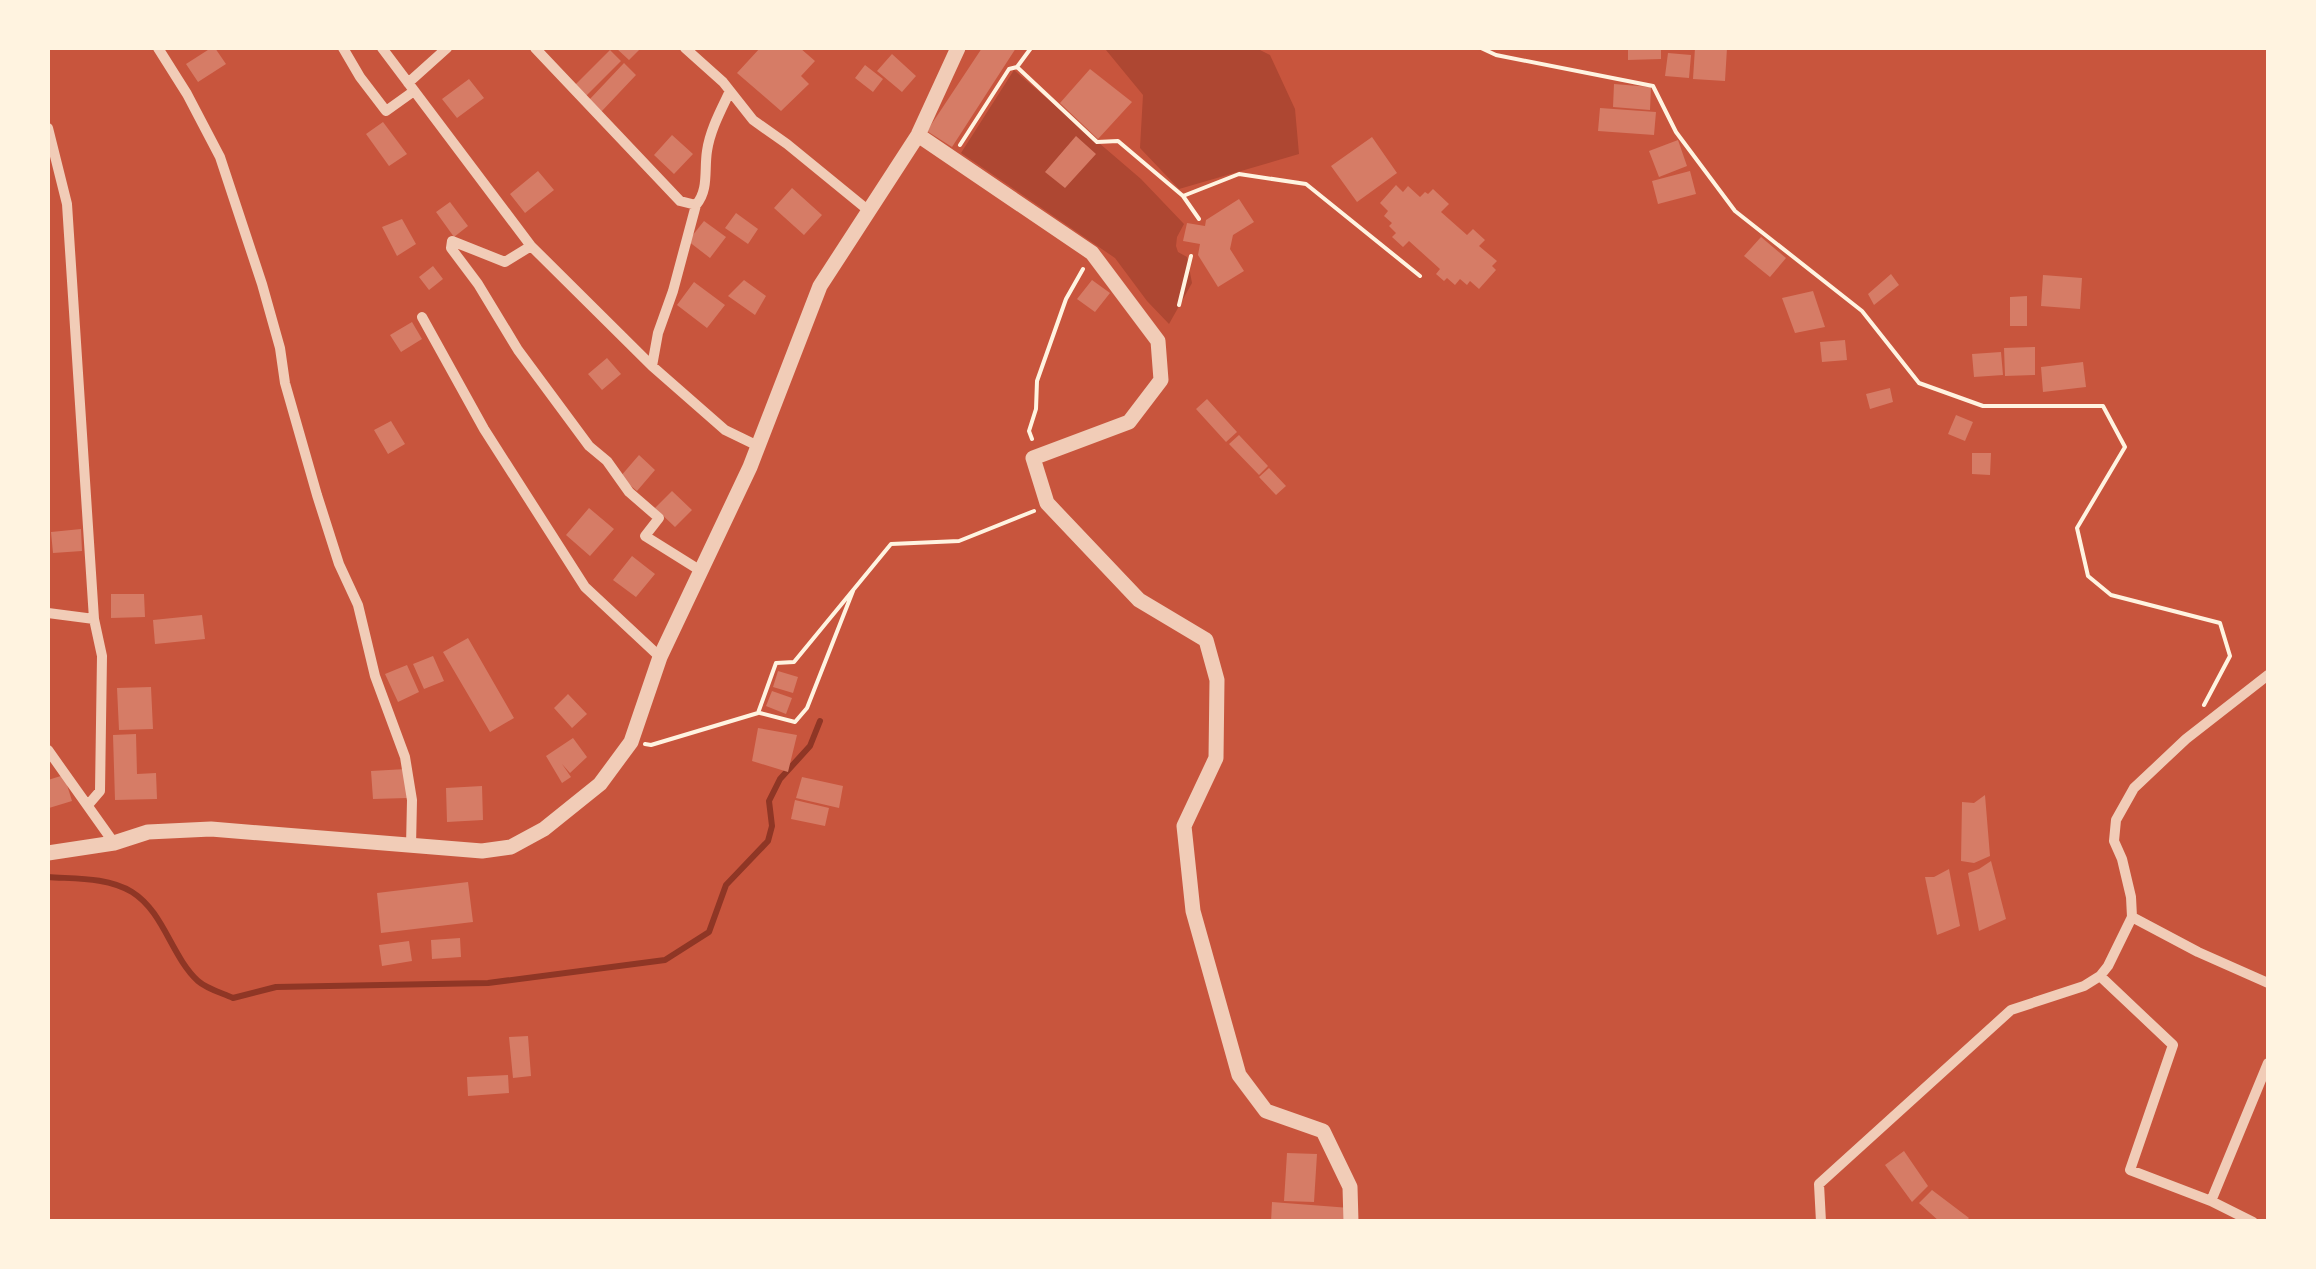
<svg xmlns="http://www.w3.org/2000/svg" width="2316" height="1269" viewBox="0 0 2316 1269" font-family="Spectral,serif">
	<style>
		.green { fill: #ae4732 }
		.lines { fill: none; stroke-linecap: round; stroke-linejoin: round }
		.stream { stroke: #8f3625; stroke-width: 6 }
		.building { fill: #d67c66 }
		.path { stroke: #fff3e0; stroke-width: 4 }
		.minor { stroke: #f1ccb7; stroke-width: 10 }
		.tertiary { stroke: #f1ccb7; stroke-width: 15 }
	</style>
	<rect width="100%" height="100%" fill="#c8553d"/>
	<path class="green" d="M 1107,48 L 1256,48 L 1270,55 L 1295,109 L 1299,154 L 1179,189 L 1140,148 L 1143,95 L 1106,50 Z
		M 1014,70 L 1141,179 L 1184,224 L 1177,237 L 1176,246 L 1178,252 L 1187,257 L 1192,283 L 1169,324 L 1147,301 L 1115,258 L 961,153 Z"/>
	<g class="lines">
		<path class="stream" d="M 48,877 C 75,879 107,877 132,892 C 164,912 171,956 198,981 C 207,989 222,993 233,998 L 276,987 L 488,983 L 665,960 L 709,932 L 726,885 L 768,841 L 772,826 L 769,801 L 780,779 L 810,746 L 820,721"/>
	</g>
	<path class="building" d="M 211,48 L 215,48 L 226,64 L 198,82 L 186,64 Z
		M 616,48 L 641,48 L 629,60 Z
		M 760,48 L 800,48 L 815,61 L 801,76 L 809,84 L 781,111 L 737,73 Z
		M 982,48 L 1016,48 L 952,147 L 927,131 Z
		M 1628,48 L 1661,48 L 1661,59 L 1628,60 Z
		M 1695,48 L 1727,48 L 1725,81 L 1693,79 Z
		M 610,50 L 621,61 L 586,96 L 575,85 Z
		M 1668,53 L 1691,55 L 1689,78 L 1665,76 Z
		M 892,54 L 916,76 L 902,92 L 877,71 Z
		M 624,63 L 636,75 L 601,112 L 589,100 Z
		M 865,65 L 883,79 L 873,92 L 855,78 Z
		M 1090,69 L 1132,102 L 1098,139 L 1060,103 Z
		M 469,79 L 484,98 L 457,118 L 442,99 Z
		M 1614,84 L 1651,87 L 1650,110 L 1613,107 Z
		M 1600,108 L 1656,112 L 1654,135 L 1598,131 Z
		M 383,122 L 407,154 L 389,166 L 366,134 Z
		M 672,135 L 693,154 L 674,174 L 654,155 Z
		M 1076,136 L 1096,154 L 1065,188 L 1045,172 Z
		M 1372,137 L 1397,173 L 1357,202 L 1331,166 Z
		M 1678,140 L 1687,166 L 1659,177 L 1649,151 Z
		M 538,171 L 554,190 L 525,213 L 510,194 Z
		M 1690,171 L 1696,194 L 1658,204 L 1652,181 Z
		M 1396,185 L 1403,192 L 1408,186 L 1420,197 L 1425,192 L 1428,194 L 1433,189 L 1449,204 L 1441,212 L 1467,235 L 1473,229 L 1485,240 L 1479,246 L 1497,261 L 1492,266 L 1496,270 L 1479,289 L 1470,281 L 1467,285 L 1460,279 L 1455,285 L 1447,278 L 1444,281 L 1436,274 L 1440,269 L 1409,241 L 1403,247 L 1392,237 L 1396,233 L 1389,226 L 1392,223 L 1384,216 L 1388,211 L 1380,203 Z
		M 792,188 L 822,215 L 804,235 L 774,208 Z
		M 1239,199 L 1254,222 L 1233,235 L 1230,249 L 1244,271 L 1218,287 L 1198,255 L 1200,244 L 1183,241 L 1187,223 L 1205,226 L 1206,220 Z
		M 450,202 L 468,226 L 454,237 L 436,212 Z
		M 736,213 L 758,229 L 748,244 L 725,228 Z
		M 402,219 L 416,244 L 397,256 L 382,227 Z
		M 704,221 L 726,237 L 710,258 L 688,241 Z
		M 1761,237 L 1786,258 L 1770,277 L 1744,256 Z
		M 433,266 L 443,279 L 429,290 L 419,277 Z
		M 1891,274 L 1899,285 L 1874,305 L 1868,294 Z
		M 2043,275 L 2082,278 L 2080,309 L 2041,306 Z
		M 744,280 L 766,296 L 755,315 L 728,296 Z
		M 1092,280 L 1110,293 L 1095,312 L 1077,299 Z
		M 694,282 L 725,305 L 707,328 L 677,305 Z
		M 1813,291 L 1825,327 L 1795,333 L 1782,298 Z
		M 2027,296 L 2027,326 L 2010,326 L 2010,297 Z
		M 412,322 L 422,339 L 401,352 L 390,335 Z
		M 1845,340 L 1847,360 L 1822,362 L 1820,342 Z
		M 2035,347 L 2035,375 L 2005,376 L 2004,348 Z
		M 2001,352 L 2003,375 L 1974,377 L 1972,354 Z
		M 607,358 L 621,374 L 602,390 L 588,374 Z
		M 2083,362 L 2086,387 L 2043,392 L 2041,367 Z
		M 1890,388 L 1893,402 L 1870,409 L 1866,394 Z
		M 1207,399 L 1237,432 L 1226,442 L 1196,409 Z
		M 1956,415 L 1973,422 L 1965,441 L 1948,434 Z
		M 391,421 L 405,444 L 388,454 L 374,430 Z
		M 1239,435 L 1268,466 L 1259,475 L 1229,444 Z
		M 1972,453 L 1991,453 L 1990,475 L 1972,474 Z
		M 639,455 L 655,470 L 637,491 L 620,477 Z
		M 1269,468 L 1286,486 L 1276,495 L 1259,477 Z
		M 672,491 L 692,510 L 675,527 L 655,508 Z
		M 589,508 L 614,529 L 590,556 L 566,535 Z
		M 81,529 L 82,551 L 53,553 L 51,532 Z
		M 632,556 L 655,574 L 636,597 L 613,580 Z
		M 111,594 L 144,594 L 145,617 L 111,618 Z
		M 202,615 L 205,639 L 155,644 L 153,620 Z
		M 468,638 L 514,718 L 490,732 L 443,652 Z
		M 433,656 L 444,681 L 424,689 L 413,664 Z
		M 407,665 L 419,692 L 398,702 L 385,674 Z
		M 778,671 L 798,677 L 793,693 L 773,687 Z
		M 151,687 L 153,729 L 119,730 L 117,688 Z
		M 772,691 L 792,698 L 786,714 L 766,706 Z
		M 568,694 L 587,714 L 572,728 L 554,708 Z
		M 758,728 L 797,735 L 788,772 L 752,761 Z
		M 136,734 L 137,774 L 156,773 L 157,799 L 115,800 L 113,735 Z
		M 573,738 L 587,757 L 570,773 L 562,764 L 571,777 L 562,783 L 546,756 Z
		M 406,769 L 407,798 L 373,799 L 371,771 Z
		M 64,775 L 72,801 L 49,808 L 48,780 Z
		M 802,777 L 843,786 L 839,808 L 796,798 Z
		M 482,786 L 483,820 L 447,822 L 446,788 Z
		M 1985,795 L 1990,856 L 1974,863 L 1961,861 L 1962,802 L 1974,803 Z
		M 795,800 L 829,808 L 825,826 L 791,819 Z
		M 1991,861 L 2006,919 L 1979,931 L 1968,873 L 1979,869 Z
		M 1949,869 L 1960,926 L 1937,935 L 1925,877 L 1934,877 Z
		M 468,882 L 473,922 L 381,933 L 377,893 Z
		M 460,938 L 461,957 L 432,959 L 431,940 Z
		M 409,941 L 412,961 L 382,966 L 379,945 Z
		M 528,1036 L 531,1076 L 513,1078 L 509,1037 Z
		M 508,1075 L 509,1093 L 468,1096 L 467,1077 Z
		M 1904,1151 L 1928,1186 L 1912,1202 L 1885,1165 Z
		M 1287,1153 L 1317,1154 L 1314,1202 L 1284,1201 Z
		M 1932,1190 L 1969,1218 L 1965,1222 L 1940,1222 L 1919,1203 Z
		M 1272,1202 L 1350,1208 L 1348,1222 L 1271,1222 Z"/>
	<g class="lines">
		<path class="path" d="M 1031,48 L 1017,67 L 1097,142 L 1118,141 L 1183,196 L 1199,219
			M 1481,48 L 1496,55 L 1653,86 L 1676,132 L 1735,211 L 1862,311 L 1919,383 L 1983,406 L 2103,406 L 2125,447 L 2077,528 L 2088,576 L 2111,595 L 2220,623 L 2230,656 L 2204,705
			M 960,145 L 1009,69 L 1017,67
			M 1183,196 L 1239,174 L 1306,184 L 1420,276
			M 1179,305 L 1191,256
			M 1032,439 L 1029,431 L 1036,409 L 1037,381 L 1066,299 L 1083,269
			M 760,713 L 795,722 L 807,708 L 853,591
			M 645,744 L 651,745 L 758,713 L 776,663 L 794,662 L 891,544 L 959,541 L 1034,511"/>
		<path class="minor" d="M 158,48 L 187,94 L 220,157 L 262,284 L 280,348 L 285,383 L 317,495 L 339,564 L 358,605 L 375,676 L 405,757 L 412,800 L 411,846
			M 343,48 L 360,77 L 386,111 L 414,91
			M 382,48 L 531,246 L 652,366 L 725,430 L 758,446
			M 535,48 L 680,201 L 696,205 C 709,190 704,170 707,151 C 710,130 721,110 730,91
			M 685,48 L 723,82 L 753,120 L 787,144 L 869,211
			M 408,83 L 447,48
			M 48,128 L 67,204 L 94,619 L 102,656 L 100,791 L 88,805
			M 531,246 L 505,262 L 452,241 L 451,248 L 478,284 L 518,350 L 589,446 L 607,461 L 629,492 L 659,518 L 645,536 L 701,571
			M 422,317 L 484,429 L 585,587 L 660,657
			M 652,366 L 658,333 L 673,291 L 696,205
			M 48,613 L 94,619
			M 48,750 L 114,843
			M 2132,917 L 2198,952 L 2268,983
			M 2100,976 L 2173,1045 L 2130,1170 L 2211,1201 L 2253,1222
			M 2211,1201 L 2268,1063
			M 1821,1222 L 1819,1184 L 2011,1010 L 2084,986 L 2100,976 L 2108,966 L 2132,917 L 2131,897 L 2122,859 L 2114,841 L 2116,820 L 2134,788 L 2186,739 L 2268,675"/>
		<path class="tertiary" d="M 918,135 L 1092,253 L 1158,341 L 1161,380 L 1129,422 L 1033,458 L 1047,503 L 1139,600 L 1206,640 L 1217,680 L 1216,758 L 1184,826 L 1193,911 L 1239,1075 L 1266,1111 L 1323,1131 L 1350,1187 L 1351,1222
			M 48,853 L 114,843 L 148,832 L 211,829 L 482,851 L 511,847 L 544,829 L 600,784 L 631,742 L 660,657 L 750,467 L 820,286 L 918,135 L 958,48"/>
	</g>
	<rect width="2316" height="1269" fill="none" stroke="#fff3e0" stroke-width="100"/>
</svg>
